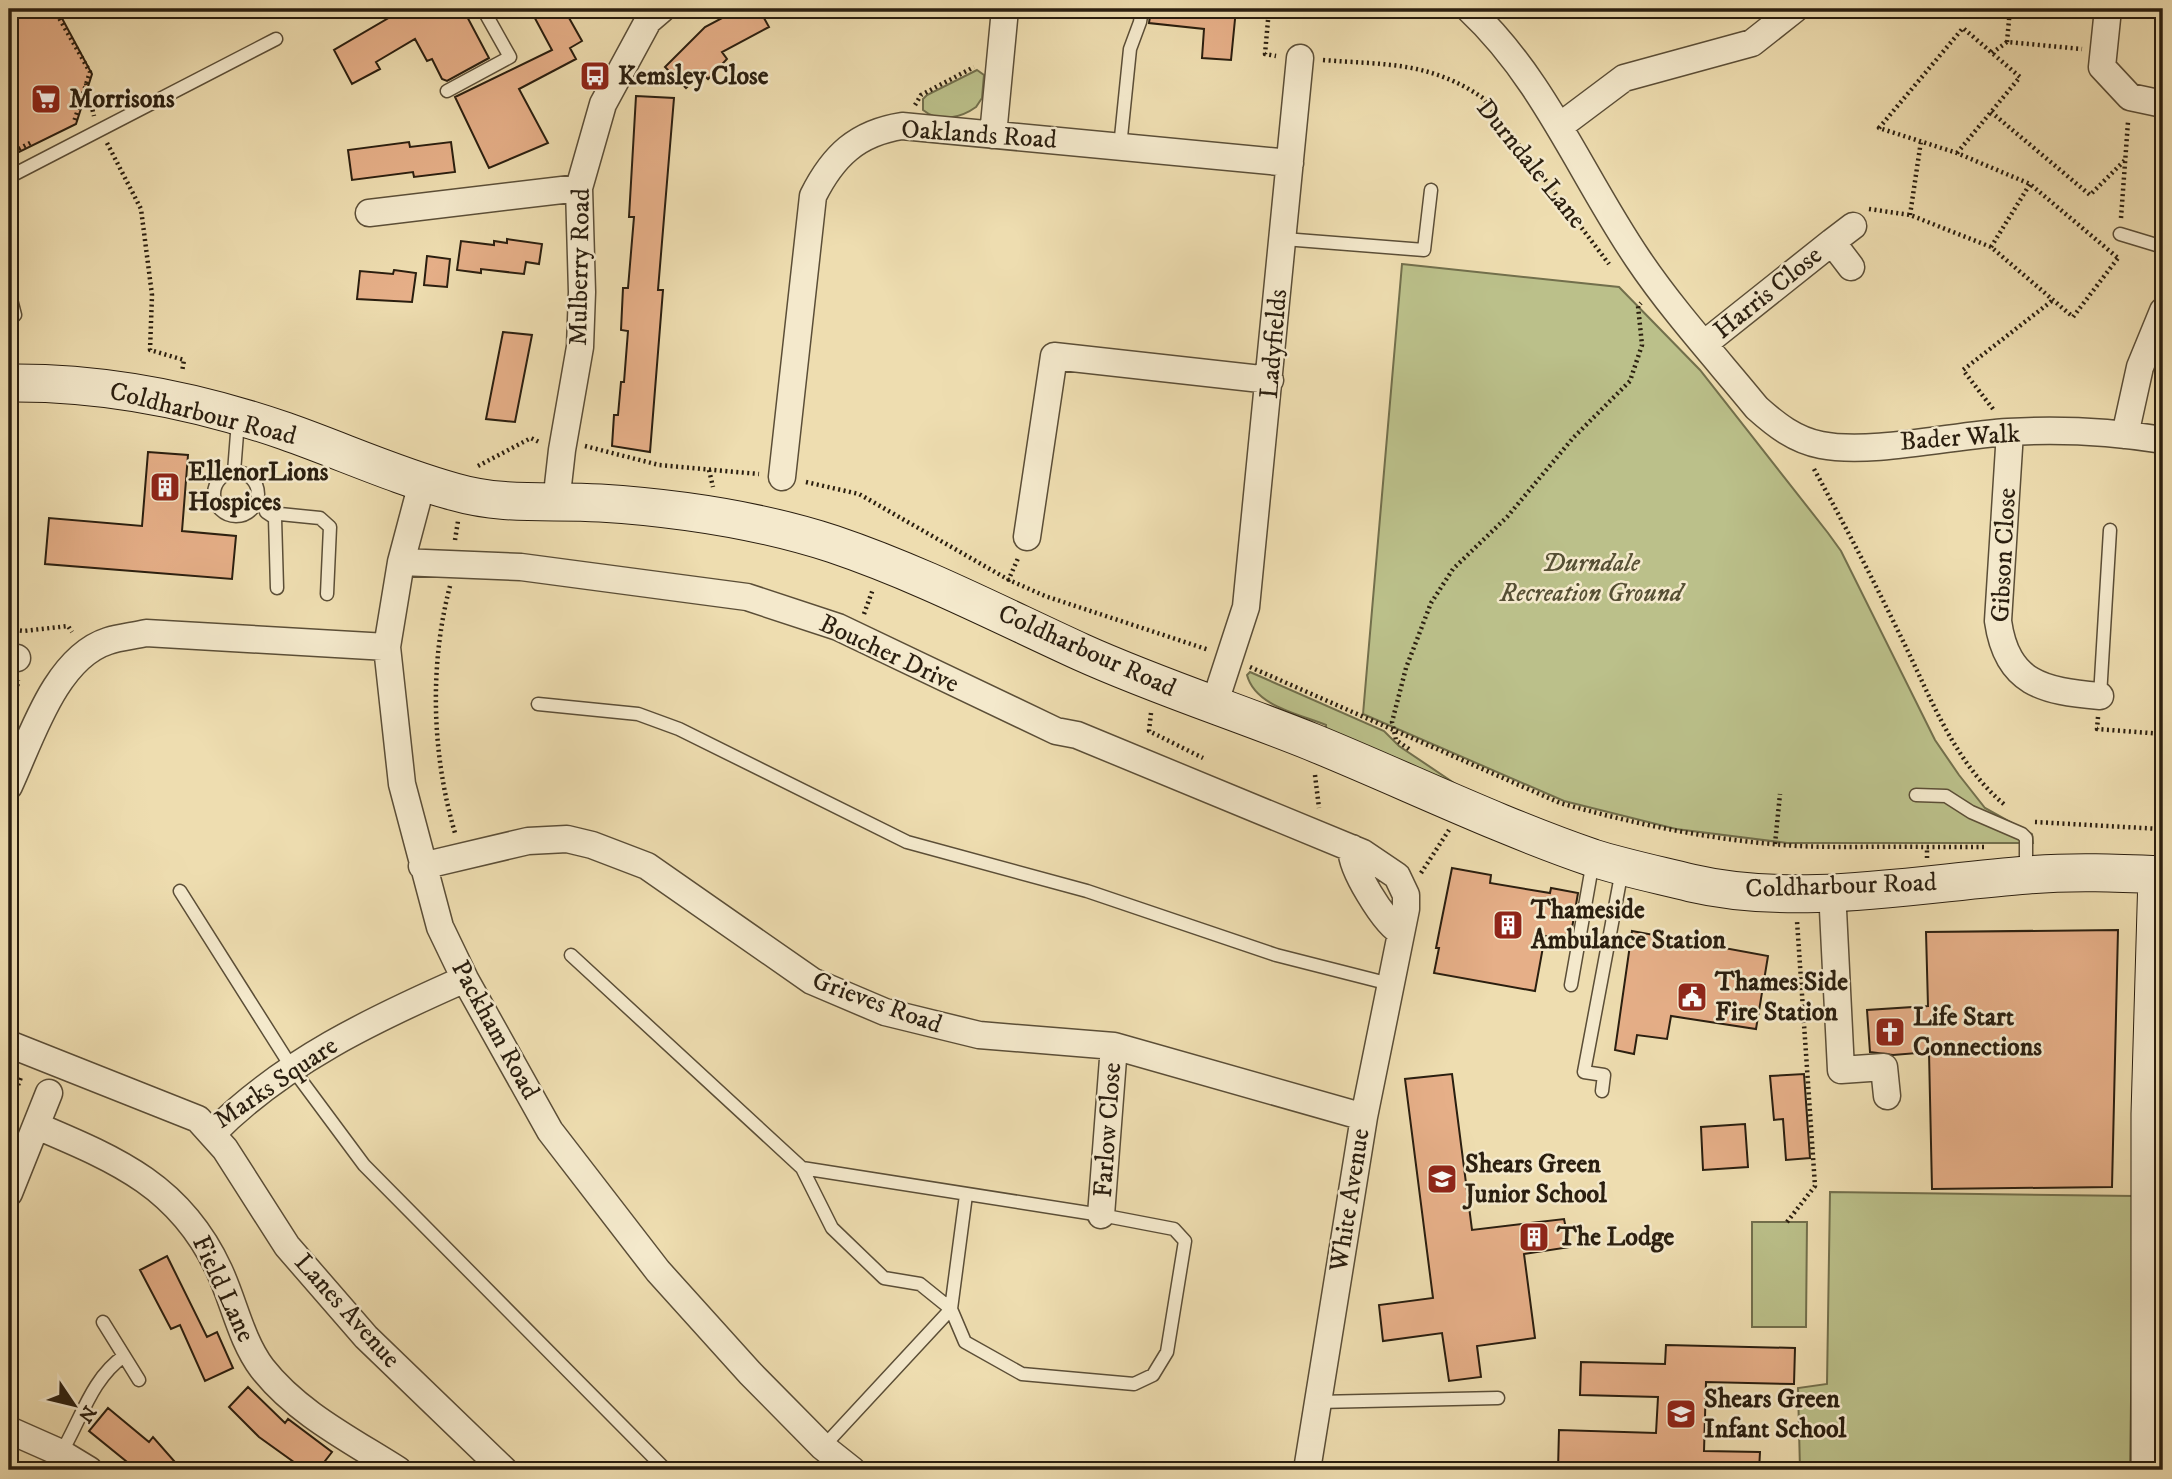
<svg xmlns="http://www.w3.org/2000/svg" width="2172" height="1479" viewBox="0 0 2172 1479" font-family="'IM FELL DW Pica',serif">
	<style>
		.green { fill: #bbc08a; stroke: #726f4c; stroke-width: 2 }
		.building { fill: #e6af88; stroke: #2a1e0f; stroke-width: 2 }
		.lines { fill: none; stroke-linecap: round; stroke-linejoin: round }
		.lane-casing { stroke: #5b4e37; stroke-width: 15 }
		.street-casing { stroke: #5b4e37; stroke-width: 29 }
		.secondary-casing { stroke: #2a1e0f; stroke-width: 39 }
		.path { stroke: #2a1e0f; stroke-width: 4.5; stroke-dasharray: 2 3.5; stroke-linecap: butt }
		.lane { stroke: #f4e9cc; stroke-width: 12 }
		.street { stroke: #f4e9cc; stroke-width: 26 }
		.secondary { stroke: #f4e9cc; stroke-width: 37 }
		.labels { text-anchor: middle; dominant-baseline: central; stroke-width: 5; stroke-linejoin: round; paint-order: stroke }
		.poi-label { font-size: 26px; font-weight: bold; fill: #2a1e0f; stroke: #f4e9cc; text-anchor: start }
		.street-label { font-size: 26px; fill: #2a1e0f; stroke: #f4e9cc }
		.park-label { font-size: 26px; font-style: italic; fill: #564f34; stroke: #f4e9cc }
	</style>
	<rect width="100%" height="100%" fill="#eeddb0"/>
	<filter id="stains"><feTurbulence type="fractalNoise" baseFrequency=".00286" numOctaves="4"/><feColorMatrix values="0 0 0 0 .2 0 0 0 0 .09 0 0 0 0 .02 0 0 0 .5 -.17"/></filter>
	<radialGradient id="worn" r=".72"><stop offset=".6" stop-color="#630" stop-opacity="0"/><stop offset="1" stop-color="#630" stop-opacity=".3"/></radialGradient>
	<path class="green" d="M 977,70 L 984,75 L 982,98 L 976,107 C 961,118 939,123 923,110 L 923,99 L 927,95 Z
		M 1402,264 L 1619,287 L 1700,370 L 1828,533 L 1841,551 L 1935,740 L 1959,775 L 1985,808 L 2032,834 L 2033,843 L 1787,843 L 1676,829 L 1564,801 L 1363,714 Z
		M 1250,672 L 1384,731 L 1399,746 L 1460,787 L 1326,732 L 1326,725 C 1299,714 1255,706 1247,675 Z
		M 1830,1192 L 2134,1196 L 2130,1470 L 1800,1470 L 1798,1388 L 1827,1384 Z
		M 1752,1222 L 1807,1222 L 1806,1327 L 1752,1327 Z"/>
	<path class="building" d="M 9,9 L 57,9 L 92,74 L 76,124 L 9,157 Z
		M 404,9 L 463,9 L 489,58 L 447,81 L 442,79 L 432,59 L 427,61 L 415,39 L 376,62 L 380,69 L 352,84 L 334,50 Z
		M 530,9 L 564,9 L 582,41 L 570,48 L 576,59 L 519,89 L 548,143 L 489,168 L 455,97 L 552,50 Z
		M 739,9 L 759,9 L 769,27 L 722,52 L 727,59 L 708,79 L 701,73 L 686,88 L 665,67 L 705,27 Z
		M 1151,9 L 1236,9 L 1231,60 L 1202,58 L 1204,29 L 1149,23 Z
		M 636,96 L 674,98 L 658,290 L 663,290 L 650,452 L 612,446 L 614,415 L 618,415 L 621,382 L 624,382 L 628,331 L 621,330 L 623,288 L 628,288 L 634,217 L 629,217 Z
		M 409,142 L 410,147 L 451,142 L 455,172 L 414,177 L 413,172 L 352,180 L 348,150 Z
		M 507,239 L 542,244 L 539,264 L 526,262 L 524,274 L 481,269 L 481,273 L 457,270 L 461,241 L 494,245 L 494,241 L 507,243 Z
		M 427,256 L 450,259 L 447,287 L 424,285 Z
		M 394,270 L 416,273 L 412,302 L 357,299 L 360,271 L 393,274 Z
		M 503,332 L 532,335 L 515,422 L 486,419 Z
		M 148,452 L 188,455 L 182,531 L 236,536 L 232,579 L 45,564 L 49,518 L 142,526 Z
		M 1452,868 L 1491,875 L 1490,883 L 1550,893 L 1551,888 L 1578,893 L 1570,940 L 1545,936 L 1535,991 L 1434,973 L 1439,948 L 1436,948 Z
		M 2118,930 L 2112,1187 L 1932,1189 L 1929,1052 L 1893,1055 L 1870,1052 L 1867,1010 L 1928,1006 L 1926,932 Z
		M 1632,931 L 1768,956 L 1756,1029 L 1671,1016 L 1667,1039 L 1637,1035 L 1634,1054 L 1615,1050 Z
		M 1452,1074 L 1472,1230 L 1564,1219 L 1570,1247 L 1524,1254 L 1535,1338 L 1477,1346 L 1481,1377 L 1449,1381 L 1442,1333 L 1383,1341 L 1379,1305 L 1433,1298 L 1405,1079 Z
		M 1804,1074 L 1810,1158 L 1786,1160 L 1783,1119 L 1774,1120 L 1770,1076 Z
		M 1745,1124 L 1748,1167 L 1703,1170 L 1701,1127 Z
		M 167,1256 L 207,1337 L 217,1332 L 233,1368 L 205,1381 L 180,1325 L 171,1329 L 140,1270 Z
		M 1666,1345 L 1795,1348 L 1794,1384 L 1706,1382 L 1704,1451 L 1760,1452 L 1759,1470 L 1558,1470 L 1559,1430 L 1656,1433 L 1658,1397 L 1580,1395 L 1581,1362 L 1665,1364 Z
		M 248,1387 L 285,1423 L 288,1419 L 332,1452 L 318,1470 L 305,1470 L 259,1437 L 229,1407 Z
		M 108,1408 L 149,1442 L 153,1437 L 182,1470 L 137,1470 L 89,1431 Z"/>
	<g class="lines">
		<g class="lane-casing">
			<path id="lane" d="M 447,91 L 510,57 L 483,9
				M 1120,147 L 1130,49 L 1140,22 L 1142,9
				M 9,177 L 276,39
				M 2120,234 L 2163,247
				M 1284,239 L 1424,250 L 1431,190
				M 9,292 L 15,315 L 9,317
				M 234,472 L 238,421
				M214 494a22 22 0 1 1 44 0a22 22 0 1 1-44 0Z
				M 266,512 L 275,518 L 277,588
				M 270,513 L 320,518 L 330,527 L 327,594
				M 2100,696 L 2110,530
				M 538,704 L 638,714 L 679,729 L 907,842 L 1087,891 L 1276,955 L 1390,984
				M 1916,795 L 1946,796 L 1971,812 L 2022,834 L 2026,838 L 2026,871
				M 180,891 L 292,1068 L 364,1165 L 666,1470
				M 571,955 L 802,1168 L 832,1228 L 884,1278 L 920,1284 L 951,1309 L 965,1342 L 1022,1374 L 1134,1384 L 1153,1375 L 1167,1352 L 1185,1241 L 1174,1229 L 1101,1215 L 802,1168
				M 1571,985 L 1593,861
				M 1602,1091 L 1604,1075 L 1584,1072 L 1622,870
				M 103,1322 L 139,1380
				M 1318,1402 L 1498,1398
				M 823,1447 L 951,1309 L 966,1195
				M 61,1453 C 81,1420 91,1379 124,1356"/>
		</g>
		<g class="street-casing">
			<path id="street" d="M 1469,9 C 1544,79 1581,175 1638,259 C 1673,311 1717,359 1757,408 C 1776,425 1795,440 1821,445 C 1871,455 1955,435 2008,432 C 2058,429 2114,432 2163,440
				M 2108,9 L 2102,67 L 2130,97 L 2163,104
				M 1560,126 L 1624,78 L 1752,43 L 1795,9
				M 993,135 L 1005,9
				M 369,213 L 579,188
				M 1832,242 L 1853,226
				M 1704,344 L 1832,242 L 1851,267
				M 2010,432 L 1998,621 C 2007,684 2043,691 2100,696
				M 2125,435 L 2140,367 L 2163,311
				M 782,477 L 813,196 C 833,156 857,133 902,126 L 1290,163
				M 422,483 L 401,562 L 387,647 L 402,784 L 440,927 L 465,979 L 550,1131 L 658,1271 L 750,1373 L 823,1447 L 852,1470
				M 556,503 L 562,450 L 580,347 L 582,292 L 579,188 L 603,104 L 648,21 L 662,9
				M 1027,537 L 1054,356 L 1270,380
				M 401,562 L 521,567 L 747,597 L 838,627 L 1056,731 L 1077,735 L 1363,853 L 1397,876 L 1406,895 L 1406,909 L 1364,1117 L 1307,1470
				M 9,658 L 17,658
				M 1214,705 L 1246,607 L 1300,58
				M 9,786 C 31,739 55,658 108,641 C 120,637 134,636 146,633 L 387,647
				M 1352,848 C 1347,863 1386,926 1401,932
				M 422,866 L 528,841 L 567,839 L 592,845 L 647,866 L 812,981 L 885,1012 L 979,1035 L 1114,1046 L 1364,1117
				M 1832,890 L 1841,1070 L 1884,1067 L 1887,1096
				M 9,1044 L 198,1119 L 225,1149 L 287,1246 L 366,1337 L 504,1470
				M 37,1126 C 117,1160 180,1186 219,1270 C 234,1302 241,1340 262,1368 C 297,1413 351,1440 398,1470
				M 213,1133 C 283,1062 374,1019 465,979
				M 9,1193 L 49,1093
				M 1101,1215 L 1114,1046
				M 9,1430 L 61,1453 L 89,1470"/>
		</g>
		<g class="secondary-casing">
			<path id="secondary" d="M 9,383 C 102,382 198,401 285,431 C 342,451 396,476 455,492 C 503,506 550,500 600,503 C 678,508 759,520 833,544 C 919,573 998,614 1081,652 C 1156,686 1235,711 1312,742 C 1405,780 1497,825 1593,858 C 1625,868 1659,875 1691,883 C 1798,908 1920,883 2028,875 C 2073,871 2118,873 2163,875
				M 2150,1470 L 2150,1114 L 2157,875"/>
		</g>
		<path class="path" d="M 54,9 L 90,72 L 74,122
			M 1269,9 L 1265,54 L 1276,56
			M 2007,42 L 2010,9
			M 1992,53 L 2007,42 L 2082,49
			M 1323,60 C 1385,65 1429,61 1483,98 L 1609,264
			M 86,83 L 94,116
			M 915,105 L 921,95 L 974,67
			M 1991,112 L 2090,195 L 2125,160
			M 107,143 L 141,209 L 152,295 L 150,350 L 184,360 L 182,372
			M 1957,153 L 2020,77 L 1963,28 L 1879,128 L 1957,153 L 2030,184 L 2118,258
			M 9,154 L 32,142
			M 1869,209 L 1910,215 L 1991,247 L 2073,317 L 2118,258
			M 1910,215 L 1921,141
			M 2121,218 L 2128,122
			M 1991,247 L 2030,184
			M 1993,409 L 1963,370 L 2053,300
			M 585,446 L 659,465 L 759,474
			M 478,466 L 531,438 L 541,443
			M 1814,469 C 1844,524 1873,579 1900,635 C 1930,695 1953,762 2006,806
			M 709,470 L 713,487
			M 806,482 L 859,494 L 1009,580 L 1045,596 L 1209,650
			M 455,540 L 458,521
			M 1008,581 L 1019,556
			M 450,586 C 429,666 432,755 455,833
			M 864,614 L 873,589
			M 9,629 L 24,631 L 68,626 L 72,632
			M 1250,667 L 1560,803 C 1638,825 1716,841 1798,846 C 1840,848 1884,846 1927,847
			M 9,688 L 17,689 L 18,680
			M 1151,713 L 1149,731 L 1203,758
			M 2098,717 L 2097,729 L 2163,734
			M 1409,749 L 1396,740 L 1392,722 L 1406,668 L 1431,603 L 1453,569 L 1507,517 L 1573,438 L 1630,381 L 1642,345 L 1638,306 L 1641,303
			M 1315,775 L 1319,808
			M 2035,822 L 2161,829
			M 1775,844 L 1780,794
			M 2159,846 L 2163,815
			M 1927,858 L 1927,847 L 1984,847
			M 1421,873 L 1449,830
			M 9,1111 L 21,1077
			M 1787,1222 L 1815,1186 L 1797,921"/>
		<use href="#lane" class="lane"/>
		<use href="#street" class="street"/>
		<use href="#secondary" class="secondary"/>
	</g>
	<defs>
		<g id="bus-square" transform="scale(1.575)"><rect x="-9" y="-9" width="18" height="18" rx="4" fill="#8f2418" stroke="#f4e9cc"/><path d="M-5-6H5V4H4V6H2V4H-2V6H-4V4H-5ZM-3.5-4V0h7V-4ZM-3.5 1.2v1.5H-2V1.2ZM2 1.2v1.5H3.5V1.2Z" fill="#fff"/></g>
		<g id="supermarket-square" transform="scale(1.575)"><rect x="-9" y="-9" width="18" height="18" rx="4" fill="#8f2418" stroke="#f4e9cc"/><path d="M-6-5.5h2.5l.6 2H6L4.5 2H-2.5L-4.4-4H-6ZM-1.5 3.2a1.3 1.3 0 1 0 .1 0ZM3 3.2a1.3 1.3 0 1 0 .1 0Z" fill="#fff"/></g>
		<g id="building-square" transform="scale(1.575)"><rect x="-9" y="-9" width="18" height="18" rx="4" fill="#8f2418" stroke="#f4e9cc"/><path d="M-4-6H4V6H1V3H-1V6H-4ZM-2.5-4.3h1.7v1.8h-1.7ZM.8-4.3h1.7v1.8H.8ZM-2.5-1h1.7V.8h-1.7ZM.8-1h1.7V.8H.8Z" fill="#fff"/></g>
		<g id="civic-square" transform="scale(1.575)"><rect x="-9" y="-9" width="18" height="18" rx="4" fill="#8f2418" stroke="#f4e9cc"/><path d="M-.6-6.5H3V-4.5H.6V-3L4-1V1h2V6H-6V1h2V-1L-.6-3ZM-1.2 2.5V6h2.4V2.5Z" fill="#fff"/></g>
		<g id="church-square" transform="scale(1.575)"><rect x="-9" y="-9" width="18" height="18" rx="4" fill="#8f2418" stroke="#f4e9cc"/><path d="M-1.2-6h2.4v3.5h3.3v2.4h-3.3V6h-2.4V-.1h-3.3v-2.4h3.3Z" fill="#fff"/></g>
		<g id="school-square" transform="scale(1.575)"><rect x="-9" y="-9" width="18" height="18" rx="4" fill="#8f2418" stroke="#f4e9cc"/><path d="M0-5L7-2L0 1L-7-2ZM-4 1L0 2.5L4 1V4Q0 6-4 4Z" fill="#fff"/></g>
	</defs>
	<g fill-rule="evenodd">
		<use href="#bus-square" x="595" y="76"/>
		<use href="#supermarket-square" x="46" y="99"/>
		<use href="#building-square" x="165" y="487"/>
		<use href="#building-square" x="1508" y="925"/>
		<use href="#civic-square" x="1692" y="997"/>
		<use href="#church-square" x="1890" y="1032"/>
		<use href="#school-square" x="1442" y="1179"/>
		<use href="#building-square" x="1534" y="1237"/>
		<use href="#school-square" x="1681" y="1414"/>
	</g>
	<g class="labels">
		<g class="poi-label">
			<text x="618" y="76">Kemsley Close</text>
			<text x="69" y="99">Morrisons</text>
			<text x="188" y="472">EllenorLions<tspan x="188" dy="30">Hospices</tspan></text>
			<text x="1531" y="910">Thameside<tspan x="1531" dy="30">Ambulance Station</tspan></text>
			<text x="1715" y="982">Thames Side<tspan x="1715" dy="30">Fire Station</tspan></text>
			<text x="1913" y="1017">Life Start<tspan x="1913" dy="30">Connections</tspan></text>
			<text x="1465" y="1164">Shears Green<tspan x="1465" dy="30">Junior School</tspan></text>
			<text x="1557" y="1237">The Lodge</text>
			<text x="1704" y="1399">Shears Green<tspan x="1704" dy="30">Infant School</tspan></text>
		</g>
		<g class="street-label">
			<text transform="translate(979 135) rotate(4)">Oaklands Road</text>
			<text transform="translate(1531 164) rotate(51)">Durndale Lane</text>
			<text transform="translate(580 267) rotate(-89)">Mulberry Road</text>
			<text transform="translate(1768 293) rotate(-39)">Harris Close</text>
			<text transform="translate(1274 344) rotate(-85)">Ladyfields</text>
			<text transform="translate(203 414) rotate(14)">Coldharbour Road</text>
			<text transform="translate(1960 438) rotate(-4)">Bader Walk</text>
			<text transform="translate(2004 555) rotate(-87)">Gibson Close</text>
			<text transform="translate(1087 651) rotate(24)">Coldharbour Road</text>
			<text transform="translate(889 654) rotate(25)">Boucher Drive</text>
			<text transform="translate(1841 886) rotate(-2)">Coldharbour Road</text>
			<text transform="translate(877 1003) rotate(20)">Grieves Road</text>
			<text transform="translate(495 1030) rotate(61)">Packham Road</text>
			<text transform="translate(276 1083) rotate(-34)">Marks Square</text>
			<text transform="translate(1108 1130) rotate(-86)">Farlow Close</text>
			<text transform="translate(1350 1200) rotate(-81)">White Avenue</text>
			<text transform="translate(223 1289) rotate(65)">Field Lane</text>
			<text transform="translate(347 1311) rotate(48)">Lanes Avenue</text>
		</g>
		<g class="park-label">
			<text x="1591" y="563">Durndale<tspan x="1591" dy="30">Recreation Ground</tspan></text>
		</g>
	</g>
	<rect width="2172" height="1479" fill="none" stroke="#eeddb0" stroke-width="35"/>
	<rect x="10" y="10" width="2151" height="1458" fill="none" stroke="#2a1e0f" stroke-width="3.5"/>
	<rect x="18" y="18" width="2137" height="1444" fill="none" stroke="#2a1e0f" stroke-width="2"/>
	<g transform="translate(74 1405) rotate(125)" stroke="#f4e9cc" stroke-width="5" paint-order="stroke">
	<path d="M0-5L12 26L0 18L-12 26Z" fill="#2a1e0f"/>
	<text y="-10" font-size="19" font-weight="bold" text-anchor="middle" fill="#2a1e0f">N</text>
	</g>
	<rect width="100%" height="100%" filter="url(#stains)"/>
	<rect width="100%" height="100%" fill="url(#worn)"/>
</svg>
